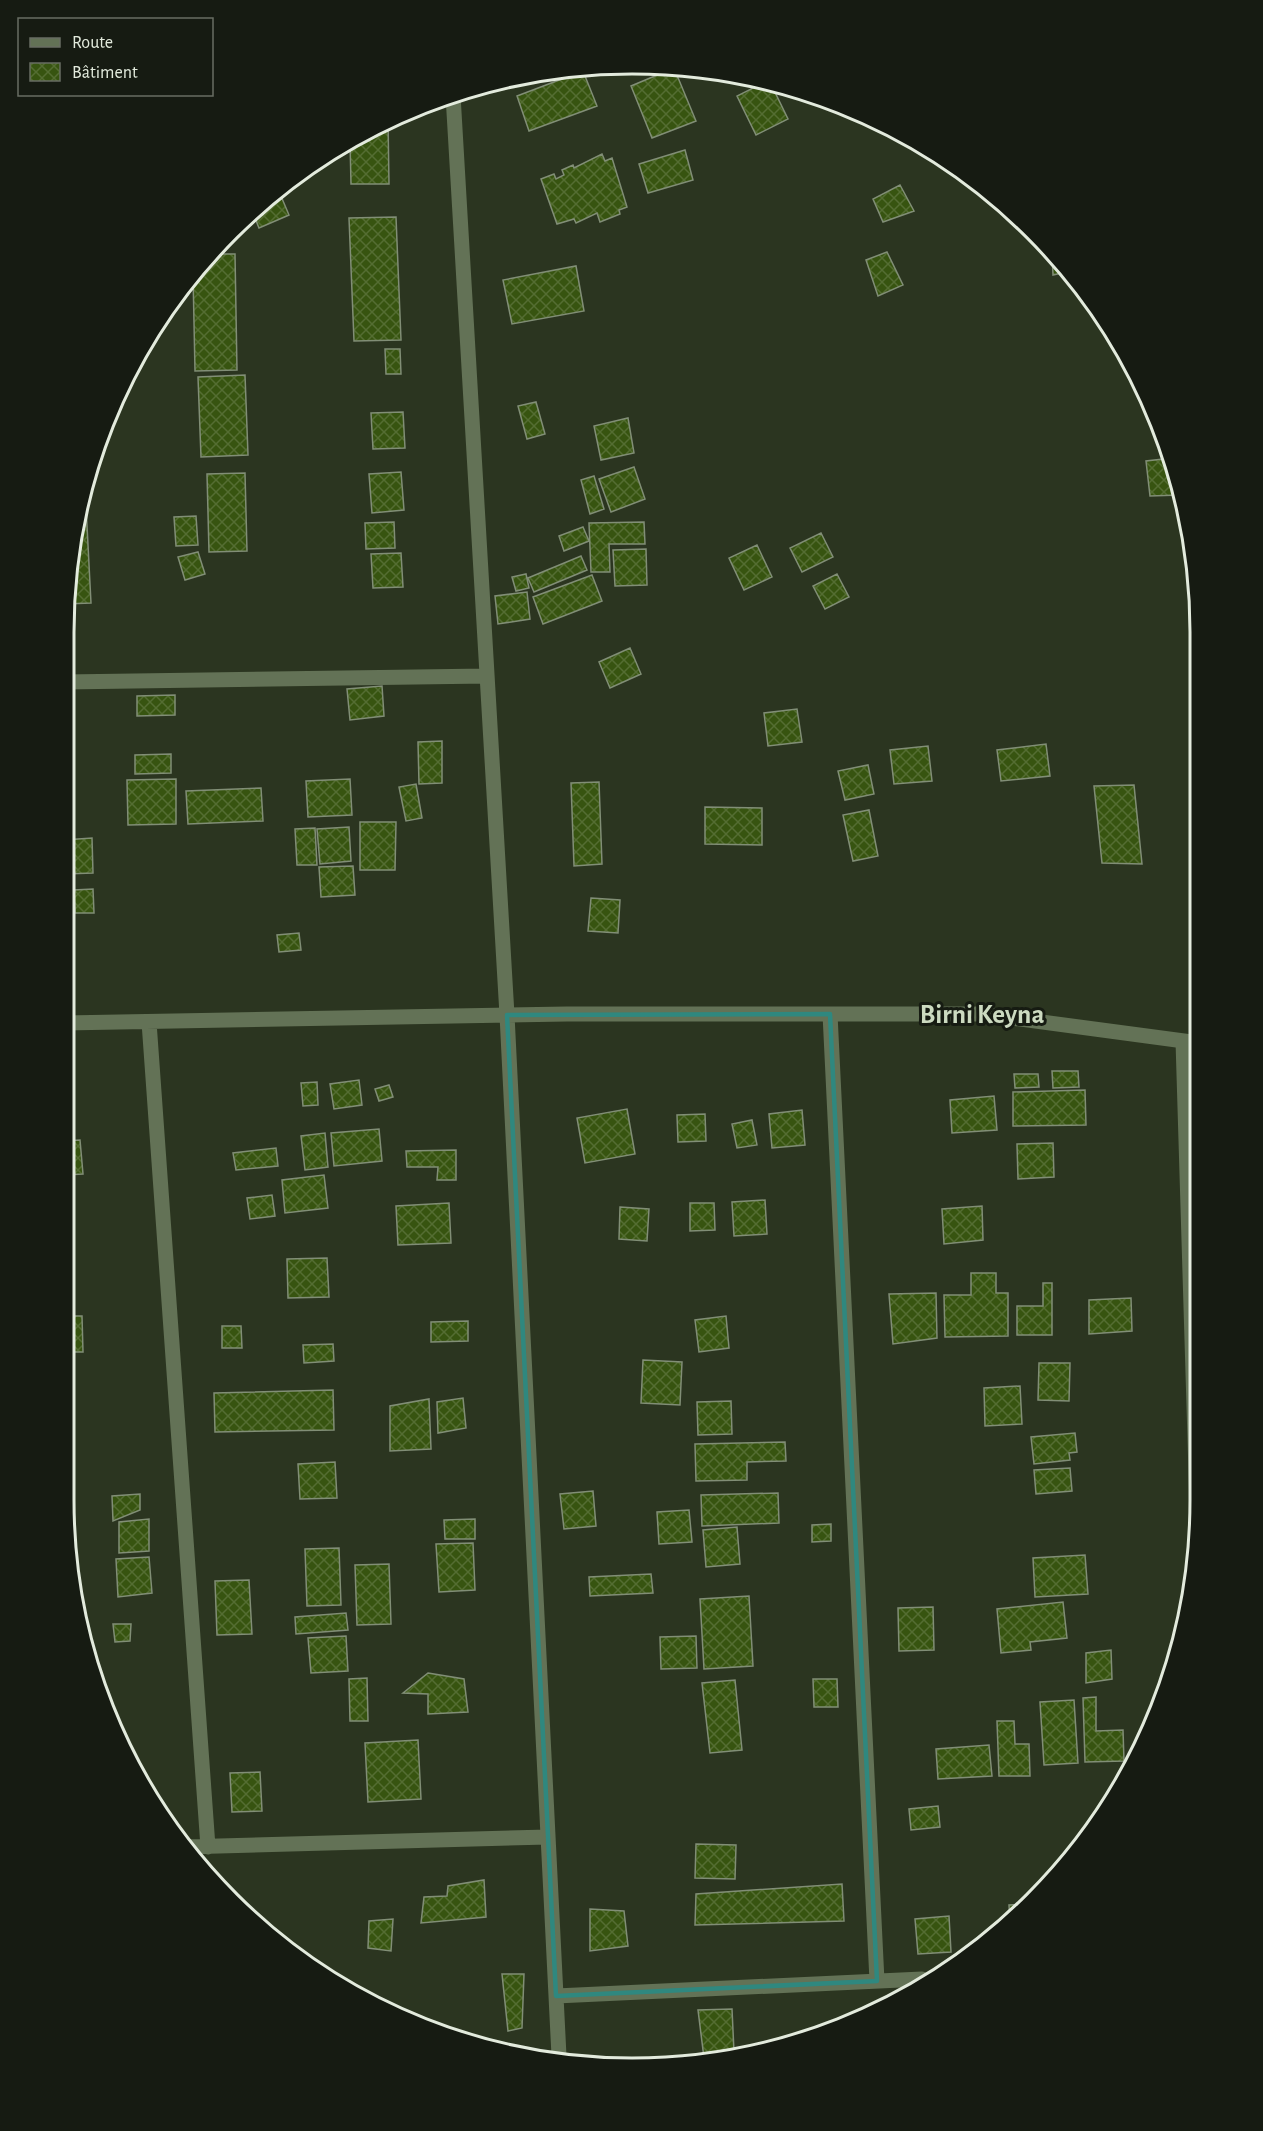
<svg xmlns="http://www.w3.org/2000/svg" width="1263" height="2131" viewBox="0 0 1263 2131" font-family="'Alegreya Sans',sans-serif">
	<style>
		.building { fill: url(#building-cross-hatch); stroke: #818e76; stroke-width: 1.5 }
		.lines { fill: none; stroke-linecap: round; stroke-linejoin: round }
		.street { stroke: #637256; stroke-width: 15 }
		.marked { fill: none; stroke: #2f887f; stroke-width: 4.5; stroke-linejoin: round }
		.labels { text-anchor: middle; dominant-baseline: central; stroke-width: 6; stroke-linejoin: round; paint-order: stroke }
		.quarter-label { font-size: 27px; font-weight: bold; fill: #ccdac0; stroke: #161b12 }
		.rim { fill: none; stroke: #e3ebdd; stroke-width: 3 }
	</style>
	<defs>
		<pattern id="building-cross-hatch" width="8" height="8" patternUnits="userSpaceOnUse" patternTransform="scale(1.5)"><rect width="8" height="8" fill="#375410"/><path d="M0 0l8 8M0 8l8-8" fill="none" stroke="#546d32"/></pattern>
	</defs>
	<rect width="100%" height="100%" fill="#2b3520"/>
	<path class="building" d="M 674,68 L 696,121 L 652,138 L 631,86 Z
		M 583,71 L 597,106 L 529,131 L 517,96 Z
		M 543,72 L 545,78 L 519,86 L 515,75 Z
		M 767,81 L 770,82 L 788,119 L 756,135 L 737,96 Z
		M 388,120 L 389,184 L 351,184 L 350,141 Z
		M 685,150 L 693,180 L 648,193 L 639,164 Z
		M 602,154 L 605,161 L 612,158 L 627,207 L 619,210 L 620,214 L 600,222 L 597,213 L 576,223 L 574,219 L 557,224 L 541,179 L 554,174 L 556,179 L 564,175 L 562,170 L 573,165 L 574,168 Z
		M 900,185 L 914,211 L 883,222 L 873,199 Z
		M 278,189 L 289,215 L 259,228 L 252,211 Z
		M 396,217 L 401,340 L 354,341 L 349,218 Z
		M 887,252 L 903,285 L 878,296 L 866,260 Z
		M 1052,253 L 1066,272 L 1053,275 Z
		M 209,254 L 235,254 L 237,370 L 195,371 L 193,274 Z
		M 576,266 L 584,311 L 512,324 L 503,280 Z
		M 385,349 L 400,349 L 401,374 L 386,374 Z
		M 245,375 L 248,455 L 201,457 L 198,377 Z
		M 536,402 L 545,434 L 527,439 L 518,406 Z
		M 403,412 L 405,448 L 373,449 L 371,413 Z
		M 628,418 L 634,453 L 601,460 L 594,426 Z
		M 1172,458 L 1179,495 L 1150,496 L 1146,461 Z
		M 634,467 L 645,499 L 611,512 L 599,479 Z
		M 401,472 L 404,510 L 372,513 L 369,474 Z
		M 245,473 L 247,551 L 209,552 L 207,474 Z
		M 594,476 L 604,509 L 590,514 L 581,480 Z
		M 85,487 L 91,603 L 64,604 L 64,594 Z
		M 196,516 L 198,545 L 176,546 L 174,517 Z
		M 394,522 L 395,548 L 366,549 L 365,523 Z
		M 644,522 L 645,544 L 609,544 L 610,572 L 591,572 L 589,523 Z
		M 583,527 L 589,541 L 564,551 L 559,536 Z
		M 821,533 L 833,557 L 802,572 L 790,548 Z
		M 757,545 L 772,577 L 744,590 L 729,558 Z
		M 646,549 L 647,585 L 615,586 L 613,550 Z
		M 198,552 L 205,574 L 185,580 L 178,557 Z
		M 401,553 L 403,587 L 373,588 L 371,554 Z
		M 581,556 L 587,570 L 534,592 L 528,578 Z
		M 526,574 L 529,588 L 516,591 L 512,577 Z
		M 837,574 L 849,597 L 825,609 L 813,586 Z
		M 592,575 L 602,601 L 543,624 L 533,597 Z
		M 527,592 L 530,619 L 498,624 L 495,596 Z
		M 630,648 L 641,674 L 610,688 L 599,662 Z
		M 382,686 L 384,716 L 350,720 L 347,689 Z
		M 175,695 L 175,715 L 137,716 L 137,696 Z
		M 797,709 L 802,742 L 768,746 L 764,713 Z
		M 442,741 L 442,783 L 419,784 L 418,742 Z
		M 1046,744 L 1050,776 L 1001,781 L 997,750 Z
		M 928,746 L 932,781 L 894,784 L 890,750 Z
		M 171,754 L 171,773 L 135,774 L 135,755 Z
		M 868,765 L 874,794 L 845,800 L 838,771 Z
		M 176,779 L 176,824 L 128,825 L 127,780 Z
		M 350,779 L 352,815 L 308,817 L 306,781 Z
		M 599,782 L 602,864 L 574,866 L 571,783 Z
		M 416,784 L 422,818 L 406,821 L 399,787 Z
		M 1134,785 L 1142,864 L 1102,863 L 1094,786 Z
		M 261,788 L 263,821 L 188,824 L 186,791 Z
		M 705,807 L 762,808 L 762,845 L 705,844 Z
		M 869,810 L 878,856 L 853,861 L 843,815 Z
		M 360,822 L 396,822 L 395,870 L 360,870 Z
		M 349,827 L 351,861 L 320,864 L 317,829 Z
		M 315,828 L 317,865 L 297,865 L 295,829 Z
		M 92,838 L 93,873 L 64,874 L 64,840 Z
		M 353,866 L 355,895 L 321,897 L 319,867 Z
		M 93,889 L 94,913 L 75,913 L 74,890 Z
		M 591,898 L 620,900 L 618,933 L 588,931 Z
		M 299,933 L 301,950 L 279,952 L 277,935 Z
		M 1052,1071 L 1078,1071 L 1079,1087 L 1053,1088 Z
		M 1014,1074 L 1038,1074 L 1039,1087 L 1015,1088 Z
		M 359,1080 L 362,1105 L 334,1109 L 330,1084 Z
		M 317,1082 L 318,1105 L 303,1106 L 301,1083 Z
		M 389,1085 L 393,1097 L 379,1101 L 375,1089 Z
		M 1085,1090 L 1086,1125 L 1013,1126 L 1013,1092 Z
		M 994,1096 L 997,1130 L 952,1133 L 950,1100 Z
		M 627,1109 L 635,1154 L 585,1163 L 577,1118 Z
		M 802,1110 L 805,1145 L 772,1148 L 769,1114 Z
		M 705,1114 L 706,1141 L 678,1142 L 677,1115 Z
		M 752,1120 L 757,1145 L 737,1148 L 732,1124 Z
		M 379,1129 L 382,1161 L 334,1166 L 331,1133 Z
		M 325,1133 L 328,1167 L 305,1170 L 301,1136 Z
		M 80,1140 L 83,1174 L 63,1175 L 63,1141 Z
		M 1053,1143 L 1054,1177 L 1018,1179 L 1017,1144 Z
		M 276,1148 L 278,1166 L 236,1170 L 233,1153 Z
		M 456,1150 L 456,1180 L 437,1180 L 438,1167 L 407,1167 L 406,1151 Z
		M 324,1175 L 328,1208 L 285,1213 L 282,1180 Z
		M 272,1195 L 275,1216 L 250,1219 L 247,1198 Z
		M 765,1200 L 767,1234 L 734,1236 L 732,1202 Z
		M 449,1203 L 451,1243 L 398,1245 L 396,1206 Z
		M 690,1203 L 714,1203 L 715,1230 L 690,1231 Z
		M 982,1206 L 983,1240 L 944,1244 L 942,1209 Z
		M 620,1207 L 649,1209 L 647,1241 L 619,1239 Z
		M 327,1258 L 329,1297 L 288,1298 L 287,1259 Z
		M 971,1273 L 996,1273 L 996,1293 L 1008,1293 L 1008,1336 L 945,1337 L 944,1295 L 971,1295 Z
		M 1043,1283 L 1052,1283 L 1052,1335 L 1017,1335 L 1017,1306 L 1043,1306 Z
		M 936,1293 L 937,1338 L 893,1344 L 889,1294 Z
		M 1131,1298 L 1132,1331 L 1089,1334 L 1089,1300 Z
		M 63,1316 L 82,1316 L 83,1352 L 63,1352 Z
		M 726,1316 L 729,1348 L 699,1352 L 695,1320 Z
		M 468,1321 L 468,1341 L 431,1342 L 431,1322 Z
		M 222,1326 L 241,1326 L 242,1348 L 222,1348 Z
		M 333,1344 L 334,1361 L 304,1363 L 303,1345 Z
		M 643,1360 L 682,1362 L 680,1405 L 641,1403 Z
		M 1039,1363 L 1070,1363 L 1069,1401 L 1038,1400 Z
		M 1020,1386 L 1022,1424 L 985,1426 L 984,1388 Z
		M 333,1390 L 334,1430 L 215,1432 L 214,1393 Z
		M 463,1398 L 466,1428 L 438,1433 L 437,1402 Z
		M 429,1399 L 431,1449 L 390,1451 L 390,1406 Z
		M 731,1401 L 732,1434 L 698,1435 L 697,1402 Z
		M 1075,1433 L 1077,1452 L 1069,1453 L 1070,1460 L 1034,1464 L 1031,1437 Z
		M 785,1442 L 786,1461 L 747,1462 L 747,1480 L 696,1481 L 695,1444 Z
		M 335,1462 L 337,1498 L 300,1499 L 298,1464 Z
		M 1070,1468 L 1072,1491 L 1036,1494 L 1034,1470 Z
		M 593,1491 L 596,1526 L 564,1529 L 560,1494 Z
		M 778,1493 L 779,1523 L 702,1526 L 701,1495 Z
		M 140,1494 L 140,1510 L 113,1521 L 112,1496 Z
		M 689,1510 L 692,1542 L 659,1544 L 657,1512 Z
		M 149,1519 L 149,1551 L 119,1553 L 119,1522 Z
		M 475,1519 L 475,1539 L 445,1539 L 444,1520 Z
		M 831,1524 L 831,1541 L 812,1542 L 812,1525 Z
		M 737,1527 L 740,1564 L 706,1567 L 703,1530 Z
		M 473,1543 L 475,1590 L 439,1592 L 436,1544 Z
		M 339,1548 L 341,1605 L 307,1606 L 305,1549 Z
		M 1085,1555 L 1088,1594 L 1035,1597 L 1033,1558 Z
		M 149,1557 L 152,1593 L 118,1597 L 116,1559 Z
		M 389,1564 L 391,1624 L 357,1625 L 355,1565 Z
		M 651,1574 L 653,1593 L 590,1596 L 589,1577 Z
		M 249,1580 L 252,1634 L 217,1635 L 215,1581 Z
		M 749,1596 L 753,1666 L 704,1669 L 700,1599 Z
		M 1063,1602 L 1067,1638 L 1030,1642 L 1031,1650 L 1001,1653 L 997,1609 Z
		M 933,1607 L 934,1650 L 899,1651 L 898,1608 Z
		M 346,1613 L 348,1630 L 296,1634 L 295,1617 Z
		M 113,1624 L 131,1624 L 130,1641 L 115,1642 Z
		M 346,1636 L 348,1671 L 311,1673 L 308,1638 Z
		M 696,1636 L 697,1668 L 661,1669 L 660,1637 Z
		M 1111,1650 L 1112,1679 L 1086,1683 L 1086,1653 Z
		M 428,1673 L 464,1679 L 468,1712 L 428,1714 L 428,1694 L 403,1693 Z
		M 367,1678 L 368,1721 L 350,1721 L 349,1679 Z
		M 813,1679 L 837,1679 L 838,1707 L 814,1707 Z
		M 735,1680 L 742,1750 L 710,1753 L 702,1683 Z
		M 1096,1697 L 1096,1731 L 1123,1730 L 1124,1761 L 1085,1762 L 1083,1698 Z
		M 1074,1700 L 1078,1763 L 1044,1765 L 1040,1702 Z
		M 997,1721 L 1014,1721 L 1015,1744 L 1029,1744 L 1030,1776 L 999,1776 Z
		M 418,1740 L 421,1799 L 368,1802 L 365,1743 Z
		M 989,1745 L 992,1776 L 938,1779 L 936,1749 Z
		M 260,1772 L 262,1811 L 232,1812 L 230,1773 Z
		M 938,1806 L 940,1827 L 911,1830 L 909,1809 Z
		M 696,1844 L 736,1845 L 735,1879 L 695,1878 Z
		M 484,1880 L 486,1917 L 421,1923 L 424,1897 L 447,1896 L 448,1886 Z
		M 842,1884 L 844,1921 L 695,1925 L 696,1894 Z
		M 1026,1904 L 1010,1923 L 1009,1905 Z
		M 590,1909 L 624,1911 L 628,1946 L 590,1951 Z
		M 949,1916 L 951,1952 L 918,1954 L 915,1919 Z
		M 393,1919 L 391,1951 L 368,1948 L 369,1921 Z
		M 502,1974 L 524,1974 L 522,2028 L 508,2031 Z
		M 732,2009 L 734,2052 L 704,2058 L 698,2010 Z"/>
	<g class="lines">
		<path class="street" d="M 453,95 L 507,1015 L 559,2056
			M 64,682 L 487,676
			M 830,1014 L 877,1981
			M 149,1022 L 208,1847
			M 64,1023 L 567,1014 L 982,1014 L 1199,1043
			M 1183,1041 L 1198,1539
			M 182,1847 L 548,1837
			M 556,1996 L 922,1979"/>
	</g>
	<path class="marked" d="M 830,1014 L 877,1981 L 556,1996 L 507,1015 Z"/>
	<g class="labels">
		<g class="quarter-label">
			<text x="982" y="1014">Birni Keyna</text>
		</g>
	</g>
	<path d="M0 0H1263V2131H0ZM632 74H632A558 558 0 0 1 1190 632V1500A558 558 0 0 1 632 2058H632A558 558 0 0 1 74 1500V632A558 558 0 0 1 632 74Z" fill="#161b12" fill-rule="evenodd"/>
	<path class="rim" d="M632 74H632A558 558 0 0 1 1190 632V1500A558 558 0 0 1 632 2058H632A558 558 0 0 1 74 1500V632A558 558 0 0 1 632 74Z"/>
	<rect x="18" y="18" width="195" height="78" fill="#161b12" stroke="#686e63" stroke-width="1.5"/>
	<rect x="30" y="38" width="30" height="9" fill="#637256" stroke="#686e63" stroke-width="1.5"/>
	<text x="72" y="48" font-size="18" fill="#e3ebdd">Route</text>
	<rect x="30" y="63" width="30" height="18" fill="url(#building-cross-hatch)" stroke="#686e63" stroke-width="1.5"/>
	<text x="72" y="78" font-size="18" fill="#e3ebdd">Bâtiment</text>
</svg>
